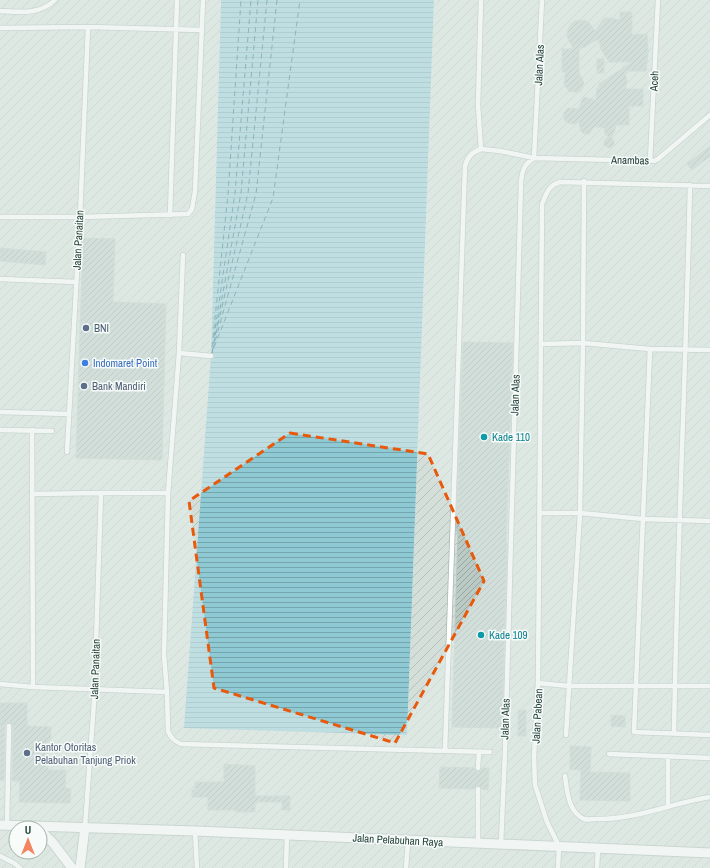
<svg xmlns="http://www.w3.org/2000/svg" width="710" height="868" viewBox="0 0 710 868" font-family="'Archivo Narrow',sans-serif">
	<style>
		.industrial { fill: url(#industrial-furrows); fill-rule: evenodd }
		.water { fill: url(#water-rules) }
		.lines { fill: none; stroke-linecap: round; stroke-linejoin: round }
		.ferry { stroke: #1c6f80; stroke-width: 1; stroke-dasharray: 5 4; stroke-linecap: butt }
		.building { fill: url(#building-hatch); stroke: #b8c9c2 }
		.lane-casing { stroke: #a8b8b2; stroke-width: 6 }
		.street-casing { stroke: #a8b8b2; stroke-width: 11 }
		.lane { stroke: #fff; stroke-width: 4.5 }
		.street { stroke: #fff; stroke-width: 9 }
		.marked { fill: none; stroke: #e8590c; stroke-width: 3; stroke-dasharray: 8 5; stroke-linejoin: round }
		.service-dot { fill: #5c6f8a; stroke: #f7fbf9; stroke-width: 1.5 }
		.shop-dot { fill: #3f7fe0; stroke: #f7fbf9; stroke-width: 1.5 }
		.culture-dot { fill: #0f9aa8; stroke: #f7fbf9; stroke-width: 1.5 }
		.labels { text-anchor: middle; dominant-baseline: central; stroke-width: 3; stroke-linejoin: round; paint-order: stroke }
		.street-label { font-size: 11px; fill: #24423a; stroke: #f7fbf9 }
		.service-label { font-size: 11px; fill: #4e5e75; stroke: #f7fbf9; text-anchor: start }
		.shop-label { font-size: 11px; fill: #366cbe; stroke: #f7fbf9; text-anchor: start }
		.culture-label { font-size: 11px; fill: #0d838f; stroke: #f7fbf9; text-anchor: start }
	</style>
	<defs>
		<pattern id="industrial-furrows" width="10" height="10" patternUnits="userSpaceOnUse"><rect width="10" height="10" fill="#d4dfda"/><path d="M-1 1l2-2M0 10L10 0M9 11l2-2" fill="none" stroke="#b6c1bc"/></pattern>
		<pattern id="water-rules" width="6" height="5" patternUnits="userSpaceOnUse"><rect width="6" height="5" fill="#8ec9d4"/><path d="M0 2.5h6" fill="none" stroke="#74a5ad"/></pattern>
		<pattern id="building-hatch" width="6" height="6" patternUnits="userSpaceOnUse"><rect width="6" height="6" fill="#bbcac4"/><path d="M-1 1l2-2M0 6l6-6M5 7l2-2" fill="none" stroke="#98a6a0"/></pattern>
	</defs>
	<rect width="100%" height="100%" fill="#e6efeb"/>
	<path class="industrial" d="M 0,0 L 221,0 L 211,356 L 407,735 L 434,0 L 710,0 L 710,868 L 0,868 ZM 16,828 L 40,828 L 40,852 L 16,852 Z"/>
	<path class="water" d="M 221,0 L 434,0 L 407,735 L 184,728 L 211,356 Z"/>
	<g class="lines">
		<path class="ferry" d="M 214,337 L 235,193 L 251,0
			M 214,342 L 248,193 L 267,0
			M 212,347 L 228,194 L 241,0
			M 213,349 L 256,194 L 277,0
			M 212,353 L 241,193 L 258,0
			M 211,355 L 273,198 L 300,0"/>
	</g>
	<path class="building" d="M 620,12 L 632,12 L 632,35 L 647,34 L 648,52 L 646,71 L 625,71 L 627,82 L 625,89 L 643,89 L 643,106 L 629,106 L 629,125 L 616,125 L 614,133 L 611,137 L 614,141 L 614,145 L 609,148 L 604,145 L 604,141 L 608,137 L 605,133 L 604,127 L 594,127 L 589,134 L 584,134 L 581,131 L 579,122 L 572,124 L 566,122 L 563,116 L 564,113 L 568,108 L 579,109 L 581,102 L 584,97 L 596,100 L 597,88 L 599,88 L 599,84 L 632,62 L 609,62 L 601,49 L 599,40 L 596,40 L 585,47 L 579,48 L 579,73 L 584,83 L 580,92 L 570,92 L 565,86 L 564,83 L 566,72 L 562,72 L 562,49 L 574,49 L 568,39 L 567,34 L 568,29 L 571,24 L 575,21 L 581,20 L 586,21 L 590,24 L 595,31 L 603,20 L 606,18 L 610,18 L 620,20 Z
		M 597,59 L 604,59 L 604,73 L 597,73 Z
		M 710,146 L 710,156 L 692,170 L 687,164 Z
		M 83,238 L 115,239 L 113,302 L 166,304 L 162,460 L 76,458 Z
		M 0,248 L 46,252 L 45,265 L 0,261 Z
		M 463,342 L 513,343 L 506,544 L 507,544 L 502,728 L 452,727 L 458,531 L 456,531 Z
		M 0,703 L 27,703 L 27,726 L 51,727 L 51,740 L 48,740 L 48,770 L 66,770 L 65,788 L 71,789 L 70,803 L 19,802 L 20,781 L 12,781 L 13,726 L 9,722 L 7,723 L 5,726 L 4,781 L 0,780 Z
		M 518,710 L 526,710 L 526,736 L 518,736 Z
		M 611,715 L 625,716 L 625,727 L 611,726 Z
		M 570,746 L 591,747 L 590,772 L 630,773 L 630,801 L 580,800 L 581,770 L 570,769 Z
		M 224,764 L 255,766 L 255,796 L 281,796 L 281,802 L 255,802 L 255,812 L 236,812 L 236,810 L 208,810 L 208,797 L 192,797 L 192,790 L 195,790 L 195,782 L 224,782 Z
		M 440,767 L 474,768 L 476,771 L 478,772 L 481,770 L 482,768 L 489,768 L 488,790 L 482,789 L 481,787 L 478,785 L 476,786 L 474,789 L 439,788 Z
		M 282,796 L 290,796 L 290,810 L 282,810 Z"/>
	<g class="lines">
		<g class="lane-casing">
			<path id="lane" d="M 481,0 L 478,105 L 481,149 L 500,151 L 534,158 L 654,161 L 658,159 L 710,115
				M 0,11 C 19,12 40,15 55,0
				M 0,28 L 88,27 L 202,30
				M 650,161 L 658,0
				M 170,215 L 177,0
				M 0,217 L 80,217 L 188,214 L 192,209 L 195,191 L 203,0
				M 0,279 L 76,282
				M 541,344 L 583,343 L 650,349 L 710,350
				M 650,349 L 634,732 L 710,735
				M 179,353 L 211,356
				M 0,412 L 69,414
				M 0,430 L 52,431
				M 67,452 L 80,217 L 88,27
				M 32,494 L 101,493
				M 540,513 L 580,513 L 643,519 L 710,521
				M 538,683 L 542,204 C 547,192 548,186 560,182 L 710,186
				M 0,684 L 33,687 L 32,430
				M 33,687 L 167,692 L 164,655 L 168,493
				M 167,692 L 168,731 C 171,738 174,741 181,744 L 490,752
				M 674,733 C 677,551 686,368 690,185
				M 566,735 L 580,513 L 583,343 L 584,181
				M 445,751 L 465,166 C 467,157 472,152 481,149
				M 609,754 L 710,758
				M 478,768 L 479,752
				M 565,776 C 567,790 568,812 584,819 C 587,820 592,819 596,819 C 635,820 672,803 710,797
				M 478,789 L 478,843
				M 668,806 L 668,757
				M 7,825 L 9,726
				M 85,827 L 94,702 L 101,493 L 168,493 L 179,353 L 183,255
				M 195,831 L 197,868
				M 501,844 L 505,752 L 521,182 C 522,171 524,164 534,158 L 542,0
				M 0,856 L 14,863 L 20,868
				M 286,868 L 287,834
				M 406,868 L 408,841
				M 558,868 L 559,846 L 547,822 L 535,785 L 534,757 L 538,683 L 569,686 L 710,686
				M 597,868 L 598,848"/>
		</g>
		<g class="street-casing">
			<path id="street" d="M 0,825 L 195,831 L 710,853
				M 40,830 L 53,843 L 72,868
				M 80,868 L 85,827"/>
		</g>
		<use href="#lane" class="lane"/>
		<use href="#street" class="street"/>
	</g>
	<path d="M0 0H710V868H0ZM 290,433 L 428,454 L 484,581 L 395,743 L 214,688 L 189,501 Z" fill="#e6efeb" fill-opacity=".55" fill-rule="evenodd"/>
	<path class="marked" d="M 290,433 L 428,454 L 484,581 L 395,743 L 214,688 L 189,501 Z"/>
	<g class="service-dot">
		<circle cx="86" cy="328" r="4"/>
		<circle cx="84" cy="386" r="4"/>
		<circle cx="27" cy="753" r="4"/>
	</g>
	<circle class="shop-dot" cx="85" cy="363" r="4"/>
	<g class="culture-dot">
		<circle cx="484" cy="437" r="4"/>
		<circle cx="481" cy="635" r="4"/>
	</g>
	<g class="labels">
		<g class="street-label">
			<text transform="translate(539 65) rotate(-87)">Jalan Alas</text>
			<text transform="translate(654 81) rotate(-87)">Aceh</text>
			<text transform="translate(630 160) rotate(1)">Anambas</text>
			<text transform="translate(78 240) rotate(-87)">Jalan Panaitan</text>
			<text transform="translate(515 395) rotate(-88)">Jalan Alas</text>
			<text transform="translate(95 669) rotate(-88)">Jalan Panaitan</text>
			<text transform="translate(537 716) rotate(-87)">Jalan Pabean</text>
			<text transform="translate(505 719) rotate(-88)">Jalan Alas</text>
			<text transform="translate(398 840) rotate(3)">Jalan Pelabuhan Raya</text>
		</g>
		<g class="service-label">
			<text x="94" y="328">BNI</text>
			<text x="92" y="386">Bank Mandiri</text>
			<text x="35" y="747">Kantor Otoritas<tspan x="35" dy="13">Pelabuhan Tanjung Priok</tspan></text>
		</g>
		<g class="shop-label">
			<text x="93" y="363">Indomaret Point</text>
		</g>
		<g class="culture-label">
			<text x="492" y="437">Kade 110</text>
			<text x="489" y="635">Kade 109</text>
		</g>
	</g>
	<g transform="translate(28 840)"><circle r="19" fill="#f7fbf9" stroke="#a3b1ad"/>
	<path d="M0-3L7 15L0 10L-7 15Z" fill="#f4845f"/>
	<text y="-6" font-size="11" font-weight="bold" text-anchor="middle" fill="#24423a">U</text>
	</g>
</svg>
